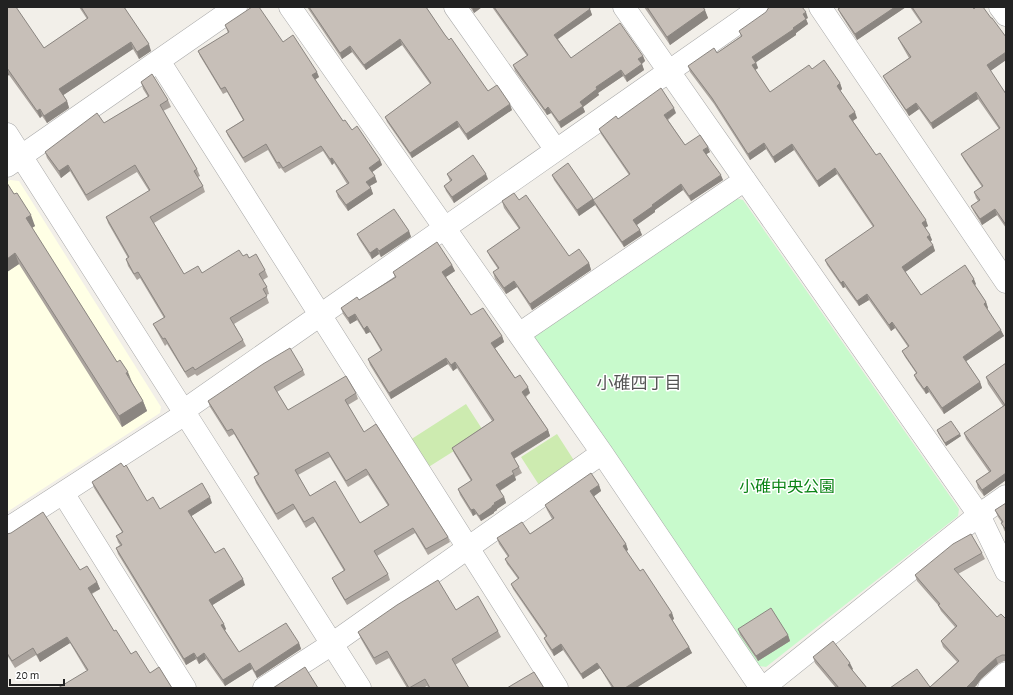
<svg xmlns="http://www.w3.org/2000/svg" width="1013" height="695" viewBox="0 0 1013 695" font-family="'Alegreya Sans','Noto Sans JP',sans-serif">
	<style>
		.education { fill: #ffffe5 }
		.grass { fill: #cdebb0 }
		.park { fill: #c8facc }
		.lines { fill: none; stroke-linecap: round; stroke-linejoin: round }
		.minor-casing { stroke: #a9a9a9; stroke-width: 23 }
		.tertiary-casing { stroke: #a9a9a9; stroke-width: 23 }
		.minor { stroke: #fff; stroke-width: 22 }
		.tertiary { stroke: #fff; stroke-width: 22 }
		.wall { fill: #aba49e; fill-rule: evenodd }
		.shaded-wall { fill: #8b8681 }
		.building { fill: #c7bfb8; stroke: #8b8681; fill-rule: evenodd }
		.labels { text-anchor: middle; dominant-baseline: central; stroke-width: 3; stroke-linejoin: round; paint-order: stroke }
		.park-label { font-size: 16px; fill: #0c8416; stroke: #fff }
		.neighbourhood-label { font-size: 17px; fill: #555; stroke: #fff }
	</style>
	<rect width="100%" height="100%" fill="#f2efe9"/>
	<path class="education" d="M 10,180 L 19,181 L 161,407 L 160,413 L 7,512 L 7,182 Z"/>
	<path class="grass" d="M 466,404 L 484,432 L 427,468 L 410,440 Z
		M 557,434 L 575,462 L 539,485 L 521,457 Z"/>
	<path class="park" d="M 735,198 L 743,200 L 959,509 L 958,516 L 766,667 L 754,665 L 534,342 L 536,333 Z"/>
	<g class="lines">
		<g class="minor-casing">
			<path id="minor" d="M 290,7 L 602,453 L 761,688
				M 455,7 L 556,150
				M 624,7 L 979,515 L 1006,571
				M 820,7 L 1006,282
				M 1000,7 L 1006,15
				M 159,61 L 557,688
				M 7,166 L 236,7
				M 519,334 L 745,180
				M 183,411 L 761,7
				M 63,493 L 185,688
				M 7,529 L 185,414
				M 264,688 L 332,644 L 602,453
				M 763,688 L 979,515 L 1006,496
				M 989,688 L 1006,673"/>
		</g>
		<g class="tertiary-casing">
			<path id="tertiary" d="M 7,134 L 360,688"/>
		</g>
		<use href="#minor" class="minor"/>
		<use href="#tertiary" class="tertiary"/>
	</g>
	<path class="wall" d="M 7,7 L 44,48 L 87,19 L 79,7 L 124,7 L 151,51 L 139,59 L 133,49 L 63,95 L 67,101 L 69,108 L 47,123 L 42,116 L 40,118 L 9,75 L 7,76 Z
		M 307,7 L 426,7 L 445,35 L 488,91 L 512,110 L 468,140 L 459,127 L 412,158 L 387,122 L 385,117 L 430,84 L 402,45 L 366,70 L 352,52 L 342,59 Z
		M 470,7 L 482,7 L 474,13 Z
		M 492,7 L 589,7 L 592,15 L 558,39 L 571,58 L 643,56 L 645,61 L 642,64 L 644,70 L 627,82 L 623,76 L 598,93 L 599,95 L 583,107 L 585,112 L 561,128 L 551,113 L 547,115 L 515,71 L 513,65 L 527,56 Z
		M 644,7 L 703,7 L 708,18 L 670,45 Z
		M 841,7 L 906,7 L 857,40 L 841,15 L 838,9 Z
		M 910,7 L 972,7 L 1006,60 L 990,71 L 1006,94 L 1006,228 L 997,215 L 982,225 L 974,212 L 971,206 L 978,201 L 976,198 L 974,192 L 982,187 L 964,160 L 961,154 L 999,129 L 978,99 L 933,129 L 919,109 L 909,116 L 886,82 L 883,76 L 909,58 L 901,44 L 898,38 L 921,23 Z
		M 808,18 L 806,19 L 808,24 L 796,33 L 796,35 L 756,62 L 758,68 L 755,70 L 770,92 L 812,69 L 840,83 L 842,89 L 840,91 L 857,118 L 853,121 L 876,155 L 928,226 L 925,228 L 932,240 L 930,242 L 933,245 L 935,251 L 905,272 L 921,295 L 976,284 L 975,285 L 986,302 L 988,308 L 987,309 L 1004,336 L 966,361 L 980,382 L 982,388 L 944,414 L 929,392 L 926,394 L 916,380 L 914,375 L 916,373 L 905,357 L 902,351 L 908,347 L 895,328 L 891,331 L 869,300 L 859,306 L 845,287 L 843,288 L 827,265 L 825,260 L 873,227 L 837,174 L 819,187 L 794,150 L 775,163 L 766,149 L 750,160 L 714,104 L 690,72 L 688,66 L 717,53 L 741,36 L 739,31 Z
		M 225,25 L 283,42 L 319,77 L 315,80 L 343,121 L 380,160 L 382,165 L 372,172 L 377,182 L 370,186 L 373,194 L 348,211 L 338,197 L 336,191 L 347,184 L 334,163 L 332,165 L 323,151 L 285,173 L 281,168 L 279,169 L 268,150 L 245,163 L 228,136 L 226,131 L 243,120 L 227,92 L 223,94 L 200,56 L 198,51 L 228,33 Z
		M 141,82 L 168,100 L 171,107 L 163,111 L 197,169 L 200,176 L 198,177 L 203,186 L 205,192 L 154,223 L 184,274 L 202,273 L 243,256 L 249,258 L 265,270 L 268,277 L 263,280 L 267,287 L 269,294 L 266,295 L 269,303 L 234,324 L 243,340 L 246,346 L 197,376 L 195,374 L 188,378 L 167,344 L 165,346 L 156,330 L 153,324 L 164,318 L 140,278 L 137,280 L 128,266 L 126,259 L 128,258 L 108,223 L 106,217 L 149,191 L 137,172 L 88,201 L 70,171 L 61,178 L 47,158 L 45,152 L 104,123 L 148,97 L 143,89 Z
		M 676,113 L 668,120 L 685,145 L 710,152 L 706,154 L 723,180 L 691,201 L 683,190 L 655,210 L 655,212 L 637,225 L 642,235 L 624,247 L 595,205 L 579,216 L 554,180 L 552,175 L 593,199 L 594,200 L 629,175 L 601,134 L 599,129 L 618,119 Z
		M 447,174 L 488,179 L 454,203 L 446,191 L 444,186 L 450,181 Z
		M 7,183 L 35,226 L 32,228 L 117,362 L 132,382 L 143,401 L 147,411 L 122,427 L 19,264 L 7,272 Z
		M 519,200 L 569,256 L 589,263 L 591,270 L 532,310 L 517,287 L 506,294 L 495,279 L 493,272 L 498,269 L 490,257 L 487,251 L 519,229 L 504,208 L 502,201 Z
		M 409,231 L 411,237 L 381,257 L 379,254 L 372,259 L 359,239 L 357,234 Z
		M 452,265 L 455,271 L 446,277 L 471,315 L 502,336 L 504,342 L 495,348 L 515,378 L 530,393 L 526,397 L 548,430 L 550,436 L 514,459 L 519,467 L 522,473 L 515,477 L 516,480 L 500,491 L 504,497 L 506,503 L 497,509 L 497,510 L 494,512 L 494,513 L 481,521 L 476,514 L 473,516 L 460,495 L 458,489 L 471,481 L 454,453 L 452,448 L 492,421 L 457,368 L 453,371 L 448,364 L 391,399 L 370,365 L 368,359 L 381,351 L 370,332 L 366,334 L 357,320 L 350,324 L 343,314 L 341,308 L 359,300 L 395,277 L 393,272 Z
		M 1006,363 L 1006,480 L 984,496 L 978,488 L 976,481 L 989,472 L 966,439 L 964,433 L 1003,406 L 988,384 L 986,377 Z
		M 303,370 L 305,375 L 277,392 L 288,410 L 356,393 L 358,399 L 348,405 L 364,432 L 448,537 L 450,542 L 428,555 L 415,533 L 377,556 L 388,574 L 390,580 L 347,605 L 334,583 L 332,578 L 344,571 L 315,522 L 306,528 L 295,509 L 278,520 L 256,483 L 254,477 L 258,475 L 234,434 L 229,437 L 210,407 L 208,401 ZM 330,457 L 348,487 L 368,475 L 388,506 L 360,523 L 310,496 L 298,475 Z
		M 937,430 L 961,436 L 946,446 L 938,433 Z
		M 92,482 L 147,501 L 160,509 L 212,503 L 191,516 L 215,553 L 245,585 L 212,605 L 226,629 L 225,630 L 239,652 L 299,643 L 301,649 L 257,678 L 252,669 L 225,686 L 206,659 L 199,664 L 196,659 L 186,665 L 118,554 L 116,548 L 120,545 L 118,542 L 116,536 L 122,532 L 94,488 Z
		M 599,485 L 601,491 L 594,496 L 626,544 L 628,550 L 626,551 L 640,571 L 672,613 L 674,619 L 672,620 L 689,647 L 692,653 L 636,688 L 612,688 L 600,668 L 583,679 L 563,650 L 554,656 L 546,643 L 544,638 L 546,637 L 513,589 L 511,584 L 518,579 L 507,564 L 505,559 L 508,557 L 499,544 L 497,538 L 530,534 L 552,519 L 547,510 L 545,505 Z
		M 1006,503 L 1006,533 L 1004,530 L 1002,523 L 998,517 L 995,510 Z
		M 7,534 L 80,570 L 97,582 L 100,589 L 92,594 L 114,631 L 131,654 L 150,673 L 172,688 L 86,670 L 70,643 L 40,662 L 36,655 L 15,668 L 7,655 Z
		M 982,553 L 985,559 L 958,574 L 997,617 L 1006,619 L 1006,661 L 1004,661 L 998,664 L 981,679 L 976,686 L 930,687 L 957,662 L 943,647 L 941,641 L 955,627 L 941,611 L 938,605 L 917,581 L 915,575 Z
		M 456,610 L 498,631 L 501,637 L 455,665 L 469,688 L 429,688 L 427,686 L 423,688 L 407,688 L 389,658 L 376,665 L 361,639 L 358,632 Z
		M 738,629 L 788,635 L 790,641 L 758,661 L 740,635 Z
		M 813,657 L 853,669 L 852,670 L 867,688 L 836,688 L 815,663 Z"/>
	<path class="shaded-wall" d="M 472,7 L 482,7 L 474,13 Z
		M 895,7 L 906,7 L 857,40 L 855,34 Z
		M 590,9 L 592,15 L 556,40 L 554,35 Z
		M 705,10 L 708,18 L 670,45 L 667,37 Z
		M 806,12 L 808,18 L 806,19 L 808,24 L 796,33 L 796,35 L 755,63 L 752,57 L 793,28 L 803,14 Z
		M 400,39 L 402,45 L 366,70 L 364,65 Z
		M 131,42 L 133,49 L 62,96 L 59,89 Z
		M 149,44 L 151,51 L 139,59 L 137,52 Z
		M 350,46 L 352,52 L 342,59 L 340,53 Z
		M 1006,52 L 1006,60 L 989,72 L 987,65 Z
		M 643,56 L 645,61 L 640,65 L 638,59 Z
		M 756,63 L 758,68 L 754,71 L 752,65 Z
		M 642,64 L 644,70 L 627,82 L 625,76 Z
		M 7,68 L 9,75 L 7,76 Z
		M 621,70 L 623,76 L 598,93 L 599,95 L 583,107 L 585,112 L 561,128 L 559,122 L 596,87 Z
		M 317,72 L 319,77 L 314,80 L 312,75 Z
		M 840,83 L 842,89 L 839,92 L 837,86 Z
		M 976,92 L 978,99 L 933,129 L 931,123 Z
		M 67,101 L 69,108 L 47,123 L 44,116 Z
		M 916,103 L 919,109 L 909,116 L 906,110 Z
		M 510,104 L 512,110 L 468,140 L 466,134 Z
		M 548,107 L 551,113 L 547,115 L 545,110 Z
		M 674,108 L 676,113 L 666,120 L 664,115 Z
		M 40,109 L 42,116 L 40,118 L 37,111 Z
		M 855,112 L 857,118 L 851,122 L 849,116 Z
		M 457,121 L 459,127 L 412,158 L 410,153 Z
		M 764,143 L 766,149 L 750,160 L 748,154 Z
		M 792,144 L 794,150 L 775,163 L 773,157 Z
		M 708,147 L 710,152 L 705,155 L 703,150 Z
		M 332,158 L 334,163 L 332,165 L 330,159 Z
		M 380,160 L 382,165 L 371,173 L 369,168 Z
		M 68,165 L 70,171 L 61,178 L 59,171 Z
		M 835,168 L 837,174 L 819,187 L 817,181 Z
		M 486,174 L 488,179 L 454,203 L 452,197 Z
		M 721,175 L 723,180 L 691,201 L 689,196 Z
		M 375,176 L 377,182 L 368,187 L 366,182 Z
		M 681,184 L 683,190 L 655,210 L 655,212 L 635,226 L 633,220 L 652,205 Z
		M 371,188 L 373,194 L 348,211 L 346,205 Z
		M 593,199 L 595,205 L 579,216 L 577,210 Z
		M 995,209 L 997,215 L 982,225 L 980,219 Z
		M 31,215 L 35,226 L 30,229 L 26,218 Z
		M 926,220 L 928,226 L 924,228 L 922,223 Z
		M 640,230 L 642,235 L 624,247 L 622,242 Z
		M 409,231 L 411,237 L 381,257 L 379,251 Z
		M 930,235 L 932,240 L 929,243 L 927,237 Z
		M 933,245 L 935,251 L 904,273 L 902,267 Z
		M 377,248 L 379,254 L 372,259 L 370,253 Z
		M 15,253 L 19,264 L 7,272 L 7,259 Z
		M 589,263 L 591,270 L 532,310 L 530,304 Z
		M 452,265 L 455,271 L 444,278 L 442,272 Z
		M 974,279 L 976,284 L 974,286 L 972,281 Z
		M 514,281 L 517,287 L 506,294 L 504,288 Z
		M 843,281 L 845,287 L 843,288 L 841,283 Z
		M 867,294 L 869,300 L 859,306 L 857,301 Z
		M 986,302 L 988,308 L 986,310 L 984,304 Z
		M 355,314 L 357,320 L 350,324 L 348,318 Z
		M 892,322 L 895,328 L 891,331 L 889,325 Z
		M 367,326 L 370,332 L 366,334 L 364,329 Z
		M 1001,330 L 1004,336 L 965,362 L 963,357 Z
		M 502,336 L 504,342 L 494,349 L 491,343 Z
		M 446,358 L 448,364 L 391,399 L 389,393 Z
		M 455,362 L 457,368 L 453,371 L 451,365 Z
		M 128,372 L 132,382 L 126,373 Z
		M 980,382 L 982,388 L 944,414 L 942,408 Z
		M 927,386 L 929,392 L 926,394 L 924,389 Z
		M 528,387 L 530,393 L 524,397 L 522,392 Z
		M 143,401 L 147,411 L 122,427 L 119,416 Z
		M 548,430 L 550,436 L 513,459 L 511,453 Z
		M 960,434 L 961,436 L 946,446 L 945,443 Z
		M 1006,473 L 1006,480 L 984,496 L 982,490 Z
		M 514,474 L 516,480 L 499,491 L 496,485 Z
		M 599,485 L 601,491 L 593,497 L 590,491 Z
		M 210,497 L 212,503 L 190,517 L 188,511 Z
		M 504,497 L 506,503 L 497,509 L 497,510 L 494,512 L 494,513 L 481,521 L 479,516 L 492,506 L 494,503 Z
		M 474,509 L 476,514 L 473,516 L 471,510 Z
		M 626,544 L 628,550 L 625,552 L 623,546 Z
		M 243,579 L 245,585 L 211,606 L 209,600 Z
		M 97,582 L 100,589 L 90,594 L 88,588 Z
		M 672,613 L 674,619 L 671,621 L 669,615 Z
		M 224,624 L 226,629 L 224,631 L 221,625 Z
		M 788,635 L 790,641 L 758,661 L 756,656 Z
		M 67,637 L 70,643 L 40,662 L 37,655 Z
		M 299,643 L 301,649 L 257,678 L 255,672 Z
		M 561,644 L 563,650 L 554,656 L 552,650 Z
		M 689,647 L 692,653 L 636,688 L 625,688 Z
		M 194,653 L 196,659 L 186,665 L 184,659 Z
		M 204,653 L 206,659 L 199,664 L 197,658 Z
		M 996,658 L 998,664 L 981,679 L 976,686 L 974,688 L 966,688 L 979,673 Z
		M 250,663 L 252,669 L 225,686 L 223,680 Z
		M 597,663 L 600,668 L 583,679 L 581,674 Z
		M 850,663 L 853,669 L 850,671 L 848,665 Z"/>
	<path class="building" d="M 7,7 L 16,7 L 44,48 L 88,18 L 81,7 L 124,7 L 149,44 L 137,52 L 131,42 L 59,89 L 67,101 L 44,116 L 40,109 L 37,111 L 7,68 Z
		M 252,7 L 259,7 L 283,42 L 293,35 L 317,72 L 312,75 L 343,121 L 345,120 L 352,130 L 357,126 L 380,160 L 369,168 L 375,176 L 366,182 L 371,188 L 346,205 L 336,191 L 349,183 L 332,158 L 330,159 L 321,146 L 283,168 L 279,162 L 277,163 L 266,144 L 243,158 L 226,131 L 244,120 L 225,87 L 221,89 L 198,51 L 229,32 L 225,25 Z
		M 309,7 L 426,7 L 445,35 L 449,40 L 451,38 L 488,91 L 497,85 L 510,104 L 466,134 L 457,121 L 410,153 L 385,117 L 431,83 L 400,39 L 364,65 L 350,46 L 340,53 Z
		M 494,7 L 589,7 L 590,9 L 554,35 L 571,58 L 620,23 L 643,56 L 638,59 L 642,64 L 625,76 L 621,70 L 596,87 L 597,89 L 580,102 L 583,106 L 559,122 L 548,107 L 545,110 L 513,65 L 528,55 Z
		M 647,7 L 703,7 L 705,10 L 667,37 Z
		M 769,7 L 802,7 L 806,12 L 803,14 L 806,19 L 793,28 L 794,29 L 752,57 L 756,63 L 752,65 L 770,92 L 809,65 L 812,69 L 824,60 L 840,83 L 837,86 L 855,112 L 849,116 L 876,155 L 880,153 L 926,220 L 922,223 L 930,235 L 927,237 L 933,245 L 902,267 L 921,295 L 965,265 L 974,279 L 972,281 L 986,302 L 984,304 L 1001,330 L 963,357 L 980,382 L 942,408 L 927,386 L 924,389 L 914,375 L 917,373 L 902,351 L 909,346 L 892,322 L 889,325 L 867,294 L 857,301 L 843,281 L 841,283 L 825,260 L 874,226 L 835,168 L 817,181 L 792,144 L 773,157 L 764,143 L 748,154 L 712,98 L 688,66 L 714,48 L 717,53 L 742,36 L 739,31 L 766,12 Z
		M 841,7 L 895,7 L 855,34 L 838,9 Z
		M 912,7 L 972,7 L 974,9 L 976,7 L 983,7 L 991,18 L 992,18 L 1006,37 L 1006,52 L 987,65 L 1006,94 L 1006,225 L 995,209 L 980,219 L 971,206 L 980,200 L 974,192 L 983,186 L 961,154 L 1000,128 L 976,92 L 931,123 L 916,103 L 906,110 L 883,76 L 911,57 L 898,38 L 922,22 Z
		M 152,74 L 168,100 L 160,105 L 197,169 L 194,171 L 203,186 L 150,217 L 184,274 L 198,266 L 202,273 L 239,250 L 243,256 L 247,254 L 249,258 L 256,254 L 265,270 L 259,274 L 267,287 L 263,289 L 267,296 L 230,318 L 243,340 L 195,370 L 193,367 L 185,372 L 165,338 L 163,339 L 153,324 L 165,317 L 138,272 L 134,274 L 126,259 L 129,257 L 106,217 L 150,190 L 135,165 L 86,195 L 68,165 L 59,171 L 45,152 L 97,113 L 104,123 L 149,96 L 141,82 Z
		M 661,88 L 674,108 L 664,115 L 685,145 L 700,135 L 708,147 L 703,150 L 721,175 L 689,196 L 681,184 L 652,205 L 653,206 L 633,220 L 640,230 L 622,242 L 593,200 L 630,174 L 599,129 L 616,116 L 618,119 Z
		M 473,155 L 486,174 L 452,197 L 444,186 L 452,180 L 447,174 Z
		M 568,163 L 593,199 L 577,210 L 552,175 Z
		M 7,183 L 14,194 L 17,193 L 31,215 L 26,218 L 117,362 L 120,360 L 128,372 L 126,373 L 143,401 L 119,416 L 15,253 L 7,259 Z
		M 514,193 L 519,200 L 526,195 L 569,256 L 579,249 L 589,263 L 530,304 L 514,281 L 504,288 L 493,272 L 499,268 L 487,251 L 520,228 L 502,201 Z
		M 394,209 L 409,231 L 379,251 L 377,248 L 370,253 L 357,234 Z
		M 437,242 L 452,265 L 442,272 L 471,315 L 483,308 L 502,336 L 491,343 L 515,378 L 520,375 L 528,387 L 522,392 L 548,430 L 511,453 L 519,467 L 512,471 L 514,474 L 496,485 L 504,497 L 494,503 L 495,504 L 492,506 L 492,507 L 479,516 L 474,509 L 471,510 L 458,489 L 472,480 L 452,448 L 494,420 L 455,362 L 451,365 L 446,358 L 389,393 L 368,359 L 382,350 L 367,326 L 364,329 L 355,314 L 348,318 L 341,308 L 357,297 L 359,300 L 396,277 L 393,272 Z
		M 290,348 L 303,370 L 274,387 L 288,410 L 346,376 L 356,393 L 345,400 L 364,432 L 376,424 L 448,537 L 426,549 L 413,528 L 374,551 L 388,574 L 345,600 L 332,578 L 345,570 L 313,517 L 304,522 L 293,504 L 276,514 L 254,477 L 259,474 L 232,429 L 227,431 L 208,401 L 263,364 ZM 328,452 L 346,481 L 366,469 L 389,505 L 360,523 L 335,481 L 310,496 L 295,470 Z
		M 1006,363 L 1006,473 L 982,490 L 976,481 L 991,471 L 964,433 L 1005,405 L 986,377 Z
		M 951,421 L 960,434 L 945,443 L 937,430 Z
		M 121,463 L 124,467 L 126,465 L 147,501 L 153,497 L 160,509 L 202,483 L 210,497 L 188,511 L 215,553 L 224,548 L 243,579 L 209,600 L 224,624 L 221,625 L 239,652 L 286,623 L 299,643 L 255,672 L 250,663 L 223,680 L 204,653 L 197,658 L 194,653 L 184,659 L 116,548 L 122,545 L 116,536 L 123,532 L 92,482 Z
		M 591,473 L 599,485 L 590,491 L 626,544 L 623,546 L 640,571 L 643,569 L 672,613 L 669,615 L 689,647 L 625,688 L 614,688 L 597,663 L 581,674 L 561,644 L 552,650 L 544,638 L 547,636 L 511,584 L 519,578 L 505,559 L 509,556 L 497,538 L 522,522 L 530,534 L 554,518 L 545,505 Z
		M 1006,503 L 1006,530 L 1001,523 L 1003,522 L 995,510 Z
		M 43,512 L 80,570 L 87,566 L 97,582 L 88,588 L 114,631 L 116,630 L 131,654 L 136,651 L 150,673 L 159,667 L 172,688 L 58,688 L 88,670 L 67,637 L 37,655 L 33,648 L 12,661 L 7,653 L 7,534 L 11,533 Z
		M 971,534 L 982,553 L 954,569 L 997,617 L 1001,614 L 1006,619 L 1006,655 L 1002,655 L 996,658 L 979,673 L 974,680 L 966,688 L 890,688 L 917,669 L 930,687 L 959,661 L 941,641 L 957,626 L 938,605 L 940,604 L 915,575 L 953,544 Z
		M 438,580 L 456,610 L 478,596 L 498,631 L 452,659 L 469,688 L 430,688 L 425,679 L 409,688 L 387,651 L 374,658 L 358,632 L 397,605 Z
		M 771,608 L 788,635 L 756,656 L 738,629 Z
		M 833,641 L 850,663 L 848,665 L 867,688 L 839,688 L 813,657 Z
		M 305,667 L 318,688 L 273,688 Z
		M 534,672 L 544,688 L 507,688 Z"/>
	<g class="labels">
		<g class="park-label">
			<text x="787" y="487">小碓中央公園</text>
		</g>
		<g class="neighbourhood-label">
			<text x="639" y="383">小碓四丁目</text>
		</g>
	</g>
	<rect width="1013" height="695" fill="none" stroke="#222222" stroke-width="16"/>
	<path d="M10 679v6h54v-6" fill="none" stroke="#222222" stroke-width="2"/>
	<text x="16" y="679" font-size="12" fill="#222222" stroke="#ffffff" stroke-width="3" paint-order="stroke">20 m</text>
</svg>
